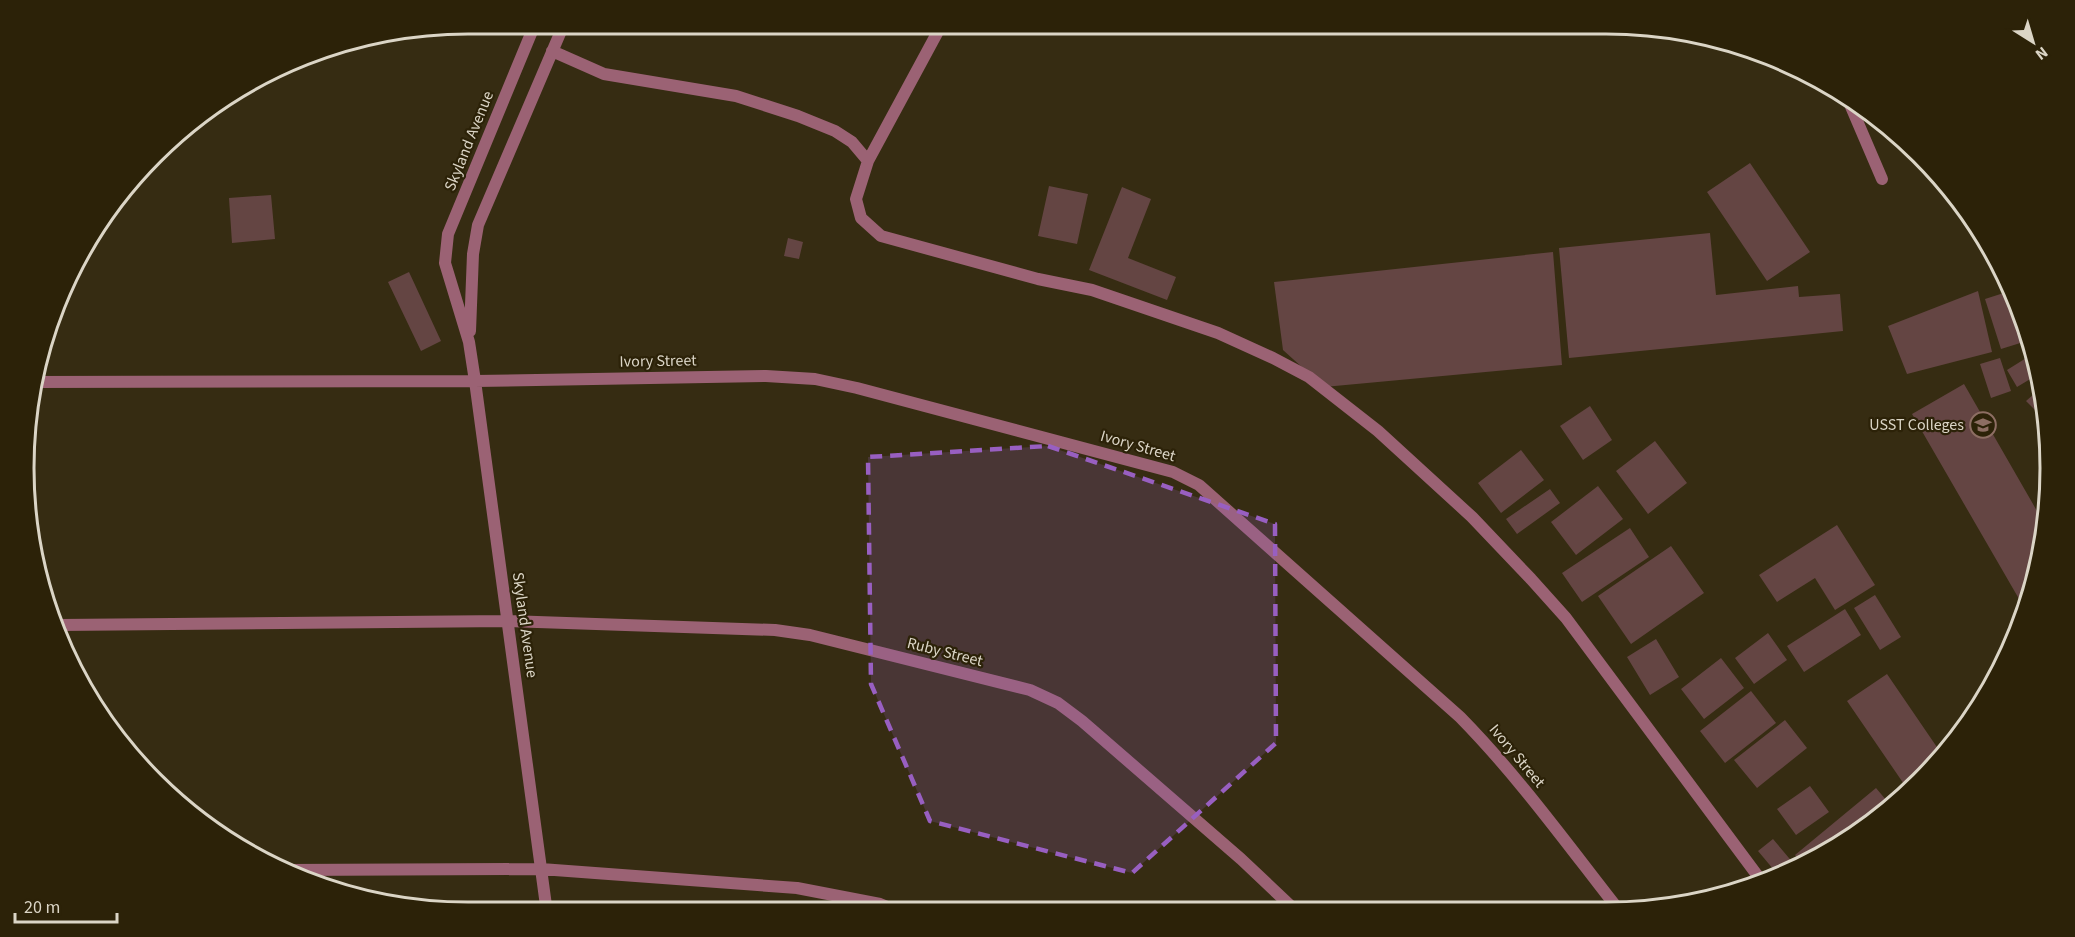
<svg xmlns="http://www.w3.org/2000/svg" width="2075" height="937" viewBox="0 0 2075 937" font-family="'Source Sans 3',sans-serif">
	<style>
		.building { fill: #644543 }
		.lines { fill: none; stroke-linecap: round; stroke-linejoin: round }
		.service { stroke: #9b6274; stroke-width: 12 }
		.minor { stroke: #9b6274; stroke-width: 12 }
		.marked { fill: #985fc1; fill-opacity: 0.2; stroke: #985fc1; stroke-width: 4.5; stroke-dasharray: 12 8; stroke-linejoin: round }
		.labels { text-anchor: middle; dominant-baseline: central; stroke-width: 4.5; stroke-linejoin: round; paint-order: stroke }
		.street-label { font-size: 16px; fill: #dbd5c6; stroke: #2c2208 }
		.poi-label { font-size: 16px; fill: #dbd5c6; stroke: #2c2208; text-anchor: end }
		.rim { fill: none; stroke: #dbd5c6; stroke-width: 3 }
	</style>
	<rect width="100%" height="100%" fill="#362c12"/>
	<path class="building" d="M 1750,163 L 1810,252 L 1767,281 L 1707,192 Z
		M 1049,186 L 1088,194 L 1077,244 L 1038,236 Z
		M 1122,187 L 1151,199 L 1128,258 L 1176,277 L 1167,300 L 1089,270 Z
		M 271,195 L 275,239 L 232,243 L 229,198 Z
		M 1710,233 L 1716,295 L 1798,286 L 1799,297 L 1840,294 L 1843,331 L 1569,358 L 1559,248 Z
		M 788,238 L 803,242 L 799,259 L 784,256 Z
		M 1553,252 L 1562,365 L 1324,387 L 1283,350 L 1274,282 Z
		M 409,272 L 441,341 L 421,351 L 388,282 Z
		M 2013,290 L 2017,298 L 2030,340 L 2001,349 L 1985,299 Z
		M 1978,291 L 1992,352 L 1907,374 L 1888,326 Z
		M 2031,355 L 2040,373 L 2017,387 L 2007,370 Z
		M 2000,358 L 2011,391 L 1991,398 L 1980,364 Z
		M 1964,384 L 2045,525 L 2043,555 L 2026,611 L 1912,414 Z
		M 2043,386 L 2044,402 L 2035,410 L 2026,401 Z
		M 1590,406 L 1612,440 L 1583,460 L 1560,426 Z
		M 1655,441 L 1687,483 L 1648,514 L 1616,471 Z
		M 1521,450 L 1544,480 L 1501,513 L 1478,483 Z
		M 1598,486 L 1623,519 L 1576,555 L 1551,522 Z
		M 1550,489 L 1560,503 L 1517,534 L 1506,519 Z
		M 1837,525 L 1875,585 L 1835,610 L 1815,578 L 1777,602 L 1759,575 Z
		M 1630,528 L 1649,557 L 1582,602 L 1562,573 Z
		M 1671,546 L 1704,593 L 1631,644 L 1598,596 Z
		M 1875,595 L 1901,637 L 1880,650 L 1854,608 Z
		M 1845,609 L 1861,635 L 1804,672 L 1787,646 Z
		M 1768,633 L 1787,660 L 1754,684 L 1735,658 Z
		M 1656,639 L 1679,677 L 1650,695 L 1627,657 Z
		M 1721,658 L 1744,688 L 1704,719 L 1681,689 Z
		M 1887,674 L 1943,756 L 1908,790 L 1847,701 Z
		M 1751,691 L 1776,723 L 1725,763 L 1700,731 Z
		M 1785,720 L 1807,748 L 1757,788 L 1734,760 Z
		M 1810,786 L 1829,812 L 1796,835 L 1777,809 Z
		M 1876,788 L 1892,807 L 1877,821 L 1803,864 L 1795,855 Z
		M 1773,839 L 1794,864 L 1779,876 L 1758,851 Z"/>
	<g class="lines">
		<path class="service" d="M 1846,95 L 1882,179"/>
		<path class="minor" d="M 535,24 L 448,234 L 445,263 L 469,342 L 475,381 L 547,913
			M 942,24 L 868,161 L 856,199 L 861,218 L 881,236 L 1038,279 L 1092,290 L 1218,333 L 1273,358 L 1309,377 L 1378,431 L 1472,517 L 1531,579 L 1566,618 L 1763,883
			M 552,51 L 604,74 L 736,96 L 798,116 L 835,131 L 852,142 L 868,161
			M 470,331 L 473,254 L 478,225 L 564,24
			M 33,382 L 475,381 L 766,376 L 815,379 L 857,388 L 1173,472 L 1199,485 L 1460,717 C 1518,776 1567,844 1618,909
			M 59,625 L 508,621 L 775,630 L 810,635 L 1030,690 L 1058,703 L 1082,721 L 1241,859 L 1295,910
			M 284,870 L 541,869 L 797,888 L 880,904 L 900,912"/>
	</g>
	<path class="marked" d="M 1048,446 L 1275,524 L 1276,743 L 1132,873 L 930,821 L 871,684 L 868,457 Z"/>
	<defs>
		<g id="university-ring" transform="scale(1.35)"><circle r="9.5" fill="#2c2208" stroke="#8d6e63" stroke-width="1.5"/><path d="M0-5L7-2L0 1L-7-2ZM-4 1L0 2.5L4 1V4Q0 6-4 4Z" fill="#8d6e63"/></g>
	</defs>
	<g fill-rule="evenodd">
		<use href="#university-ring" x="1983" y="425"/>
	</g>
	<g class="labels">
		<g class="street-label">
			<text transform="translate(469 141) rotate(-68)">Skyland Avenue</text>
			<text transform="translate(658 361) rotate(-1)">Ivory Street</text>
			<text transform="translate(1138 446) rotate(16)">Ivory Street</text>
			<text transform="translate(525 625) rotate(82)">Skyland Avenue</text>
			<text transform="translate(945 652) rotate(14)">Ruby Street</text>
			<text transform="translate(1517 756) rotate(50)">Ivory Street</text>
		</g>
		<g class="poi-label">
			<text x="1964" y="425">USST Colleges</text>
		</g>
	</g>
	<path d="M0 0H2075V937H0ZM468 34H1606A434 434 0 0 1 2040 468V468A434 434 0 0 1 1606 902H468A434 434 0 0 1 34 468V468A434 434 0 0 1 468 34Z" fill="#2c2208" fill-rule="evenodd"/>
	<path class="rim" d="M468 34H1606A434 434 0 0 1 2040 468V468A434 434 0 0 1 1606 902H468A434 434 0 0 1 34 468V468A434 434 0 0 1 468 34Z"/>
	<g transform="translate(2033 42) rotate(143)" stroke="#2c2208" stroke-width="4.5" paint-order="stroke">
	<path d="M0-4.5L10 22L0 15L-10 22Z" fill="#dbd5c6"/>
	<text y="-9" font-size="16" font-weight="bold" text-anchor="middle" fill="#dbd5c6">N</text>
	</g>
	<path d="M15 913v9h102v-9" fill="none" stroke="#dbd5c6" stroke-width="3"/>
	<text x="24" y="913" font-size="18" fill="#dbd5c6" stroke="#2c2208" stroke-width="4.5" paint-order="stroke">20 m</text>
</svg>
